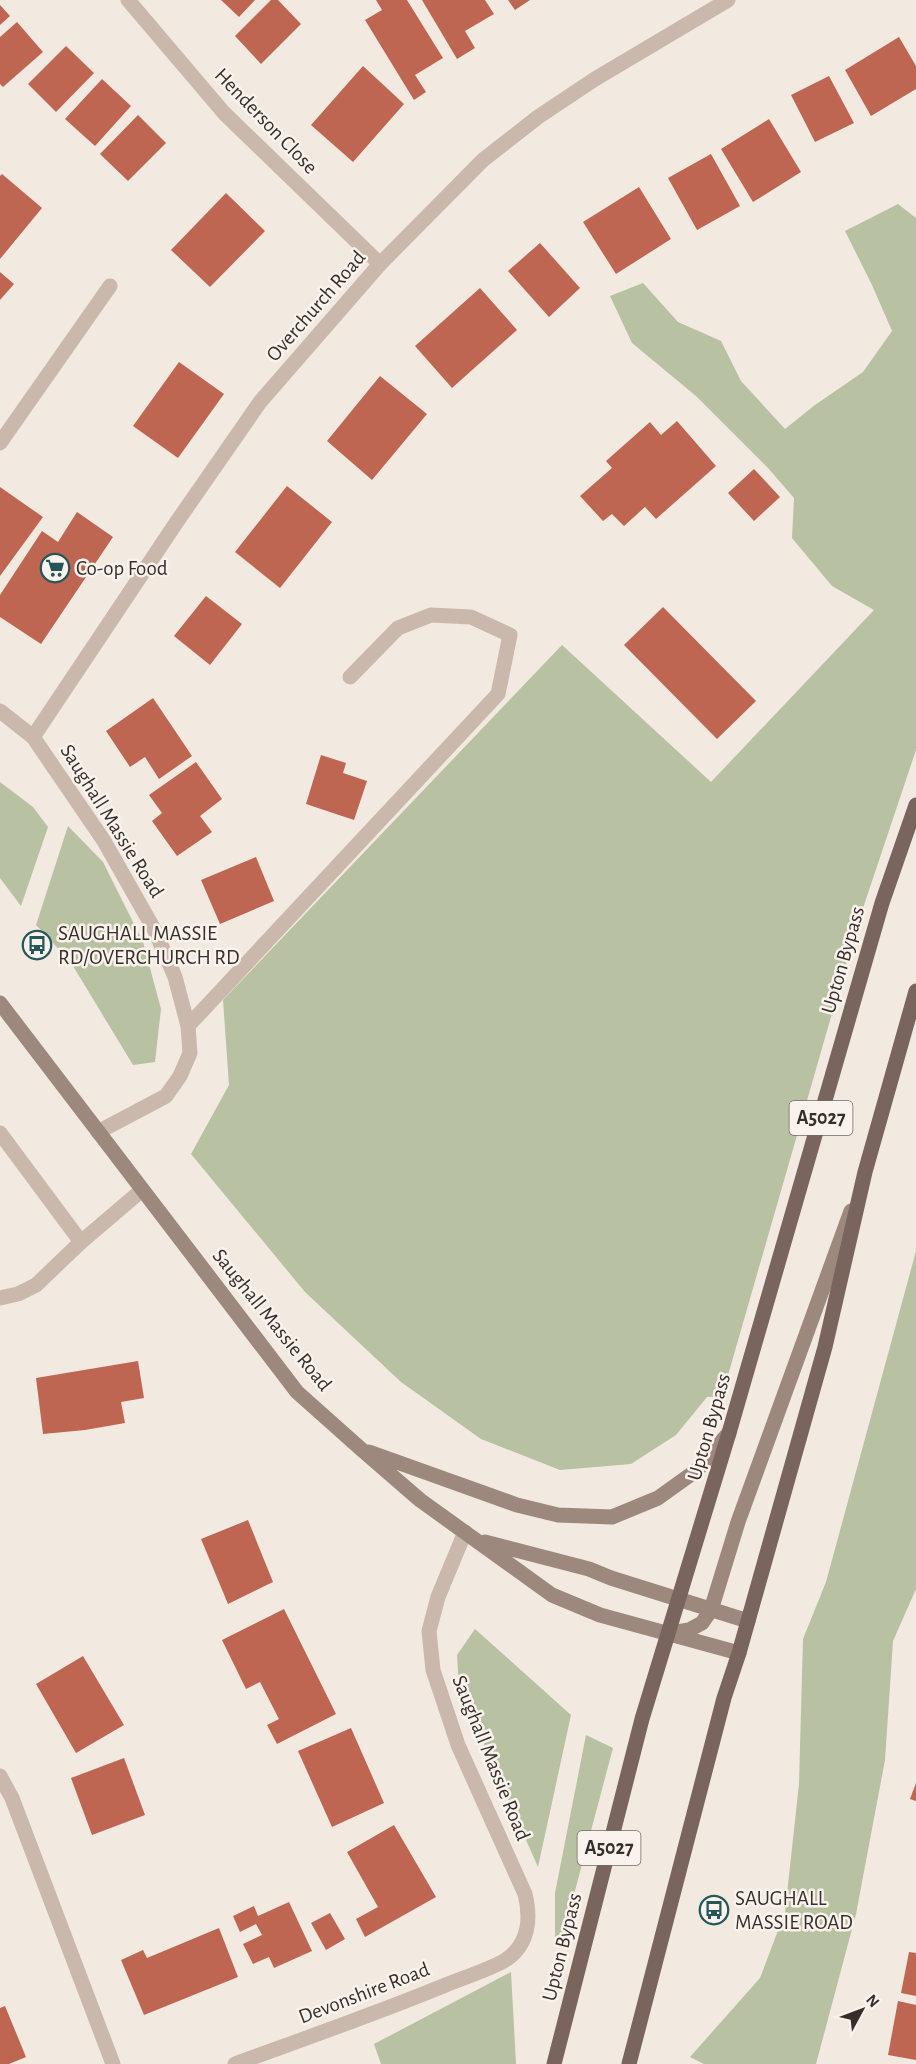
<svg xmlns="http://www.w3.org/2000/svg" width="916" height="2064" viewBox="0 0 916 2064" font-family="'Alegreya Sans',sans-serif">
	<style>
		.green { fill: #b8c1a1 }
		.building { fill: #bf6652 }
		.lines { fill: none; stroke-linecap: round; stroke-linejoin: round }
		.lane { stroke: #cab8ad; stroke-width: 15 }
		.street { stroke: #cab8ad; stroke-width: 15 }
		.secondary { stroke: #9d887e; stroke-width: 15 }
		.primary { stroke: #79655d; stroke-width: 15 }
		.labels { text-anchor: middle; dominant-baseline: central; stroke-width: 5; stroke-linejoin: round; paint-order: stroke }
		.shield { fill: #faf3ed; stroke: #726a65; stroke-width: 1.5 }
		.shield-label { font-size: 20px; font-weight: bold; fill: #382f2b }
		.street-label { font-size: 21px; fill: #382f2b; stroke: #faf3ed }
		.poi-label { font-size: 21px; fill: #382f2b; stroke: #faf3ed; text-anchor: start }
	</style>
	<rect width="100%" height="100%" fill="#f2e9e0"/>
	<path class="green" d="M 898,204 L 916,218 L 916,750 L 858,923 L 722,1396 L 707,1397 L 676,1435 L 631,1464 L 560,1470 L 481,1439 L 401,1382 L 305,1292 L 191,1154 L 229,1085 L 223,1000 L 562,645 L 711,782 L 874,610 L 832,586 L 792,538 L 794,498 L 768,468 L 696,396 L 632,343 L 610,296 L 643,283 L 678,322 L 721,341 L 741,381 L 785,429 L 815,405 L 863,372 L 892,331 L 872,285 L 845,231 Z
		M 0,782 L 33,807 L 48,827 L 21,906 L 0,878 Z
		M 68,826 L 103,862 L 143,942 L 161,1009 L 155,1062 L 133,1065 L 70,961 L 36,925 Z
		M 916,1251 L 916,1589 L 893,1641 L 885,1760 L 856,1914 L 816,2064 L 704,2064 L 690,2057 L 760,1978 L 785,1912 L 799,1784 L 803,1639 L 826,1582 Z
		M 475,1629 L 571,1715 L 538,1867 L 459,1688 L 457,1655 Z
		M 586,1735 L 613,1748 L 560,1947 L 555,1947 L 555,1893 Z
		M 511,1972 L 516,2064 L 381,2064 L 374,2044 Z"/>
	<path class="building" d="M 221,0 L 255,0 L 239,17 Z
		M 271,0 L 278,0 L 301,24 L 261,64 L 235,36 Z
		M 376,0 L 407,0 L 443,58 L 415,75 L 426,92 L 414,100 L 365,20 L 382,10 Z
		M 422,0 L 485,0 L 494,14 L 465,31 L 475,48 L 457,59 Z
		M 508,0 L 530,0 L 515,10 Z
		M 0,5 L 10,16 L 0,25 Z
		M 17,22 L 43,52 L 3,87 L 0,84 L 0,37 Z
		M 899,37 L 916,66 L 916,89 L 871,116 L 845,70 Z
		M 66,46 L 94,73 L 56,112 L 28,84 Z
		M 363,66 L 404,104 L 353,162 L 311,125 Z
		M 829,76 L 854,123 L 815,142 L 791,95 Z
		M 102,79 L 131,106 L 95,146 L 65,119 Z
		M 138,115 L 166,143 L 128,181 L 100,154 Z
		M 769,119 L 801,172 L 753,202 L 721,149 Z
		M 711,154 L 740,206 L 697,230 L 668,178 Z
		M 2,174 L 42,208 L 0,259 L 0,176 Z
		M 639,187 L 671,239 L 616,274 L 583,222 Z
		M 226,193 L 265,231 L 210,287 L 171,250 Z
		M 540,243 L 580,288 L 549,317 L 508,271 Z
		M 0,272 L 14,284 L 0,300 Z
		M 480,288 L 517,330 L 452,388 L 415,346 Z
		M 179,362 L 224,394 L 178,458 L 133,426 Z
		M 380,376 L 427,414 L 372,480 L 327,441 Z
		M 677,421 L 716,466 L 656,519 L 645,507 L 624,526 L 612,514 L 603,521 L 580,496 L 612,468 L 606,461 L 650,422 L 661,435 Z
		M 754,469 L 780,497 L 754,521 L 728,493 Z
		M 287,486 L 332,522 L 280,588 L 235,552 Z
		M 0,487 L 43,517 L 0,576 Z
		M 77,512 L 113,537 L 41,644 L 0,617 L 0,595 L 42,531 L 58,542 Z
		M 206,596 L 242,624 L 210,665 L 174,636 Z
		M 663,607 L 756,701 L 717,739 L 624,645 Z
		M 153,698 L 192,756 L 159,779 L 145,757 L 130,767 L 106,731 Z
		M 321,755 L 346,763 L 343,773 L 367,781 L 354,820 L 306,804 Z
		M 196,762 L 222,799 L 200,816 L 212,832 L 177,856 L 152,821 L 162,813 L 149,795 Z
		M 256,857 L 274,901 L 220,924 L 201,880 Z
		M 138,1361 L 144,1398 L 121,1402 L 125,1423 L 85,1430 L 43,1434 L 36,1378 Z
		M 248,1520 L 273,1582 L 228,1604 L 201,1539 Z
		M 284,1609 L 336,1714 L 277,1744 L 267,1725 L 279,1719 L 260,1682 L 246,1689 L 222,1640 Z
		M 83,1656 L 124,1725 L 76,1753 L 36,1684 Z
		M 351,1728 L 384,1803 L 332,1827 L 298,1751 Z
		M 124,1758 L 145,1815 L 92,1835 L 71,1778 Z
		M 916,1783 L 916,1801 L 910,1799 Z
		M 394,1825 L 436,1897 L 365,1937 L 356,1919 L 378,1907 L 347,1852 Z
		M 289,1902 L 312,1951 L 274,1968 L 269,1957 L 253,1964 L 243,1944 L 262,1935 L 256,1924 L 240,1932 L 233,1916 L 254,1906 L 258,1916 Z
		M 330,1913 L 345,1939 L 326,1950 L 311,1923 Z
		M 219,1928 L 238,1977 L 144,2015 L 121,1960 L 143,1950 L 147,1958 Z
		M 909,1952 L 916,1953 L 916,1996 L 901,1993 Z
		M 898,2001 L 916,2005 L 916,2060 L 888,2055 Z
		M 5,2006 L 26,2057 L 9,2064 L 0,2064 L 0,2008 Z"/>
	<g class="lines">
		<path class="lane" d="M 0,443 L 110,286
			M 188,1026 L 498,694 L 510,635 L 471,617 L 431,615 L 398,628 L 350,677"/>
		<path class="street" d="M 128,0 L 224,113 L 380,264
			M 0,711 L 33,737 L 104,841 L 155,931 L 175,977 L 188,1026 L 190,1053 L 180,1076 L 166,1096 L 98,1132
			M 33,737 L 176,523 L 260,402 L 380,264 L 483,160 L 538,117 L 595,79 L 728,0
			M 0,1133 L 81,1242
			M 0,1298 L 18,1294 L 36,1285 L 81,1242 L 142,1190
			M 0,1776 L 12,1798 L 113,2064
			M 235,2064 C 306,2038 378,2013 448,1984 C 463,1978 496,1967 507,1959 C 529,1943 531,1918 525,1894 L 458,1745 L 433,1670 L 429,1631 L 438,1597 L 465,1532"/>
		<path class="secondary" d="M 0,1003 L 297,1392 L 361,1449 L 420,1500 L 552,1595 L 600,1615 L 739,1653
			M 369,1452 L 517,1505 L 558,1515 L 612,1517 L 658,1498 L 697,1470 L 729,1433
			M 485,1542 L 589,1569 L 611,1578 L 748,1621
			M 671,1633 L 689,1630 L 702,1623 L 711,1610 L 738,1522 L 851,1211"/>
		<path class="primary" d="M 554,2064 L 642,1719 L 729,1433 L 882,903 L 916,805
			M 629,2064 L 724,1698 L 739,1653 L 825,1347 L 865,1172 L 916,991"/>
	</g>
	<defs>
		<g id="supermarket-ring" transform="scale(1.5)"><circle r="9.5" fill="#faf3ed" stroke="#235758" stroke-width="1.5"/><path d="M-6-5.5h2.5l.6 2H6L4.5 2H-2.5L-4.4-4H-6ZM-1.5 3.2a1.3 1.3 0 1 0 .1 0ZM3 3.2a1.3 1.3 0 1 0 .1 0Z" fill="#235758"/></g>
		<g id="bus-ring" transform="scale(1.5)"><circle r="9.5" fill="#faf3ed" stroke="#235758" stroke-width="1.5"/><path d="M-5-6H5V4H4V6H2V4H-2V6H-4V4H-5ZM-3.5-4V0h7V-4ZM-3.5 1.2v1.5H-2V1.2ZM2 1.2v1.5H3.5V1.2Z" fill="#235758"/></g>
	</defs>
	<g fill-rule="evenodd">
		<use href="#supermarket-ring" x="55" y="568"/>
		<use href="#bus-ring" x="37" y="945"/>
		<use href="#bus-ring" x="714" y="1910"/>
	</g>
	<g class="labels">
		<g class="shield">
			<rect x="789.5" y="1101" width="63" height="34" rx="4.5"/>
			<rect x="577.5" y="1831" width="63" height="34" rx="4.5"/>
		</g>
		<g class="shield-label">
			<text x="821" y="1118">A5027</text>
			<text x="609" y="1848">A5027</text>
		</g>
		<g class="street-label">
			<text transform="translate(266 121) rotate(46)">Henderson Close</text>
			<text transform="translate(316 306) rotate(-49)">Overchurch Road</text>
			<text transform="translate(112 821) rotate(58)">Saughall Massie Road</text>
			<text transform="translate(843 960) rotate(-74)">Upton Bypass</text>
			<text transform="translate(272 1320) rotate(51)">Saughall Massie Road</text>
			<text transform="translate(709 1427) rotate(-74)">Upton Bypass</text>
			<text transform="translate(491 1758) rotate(68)">Saughall Massie Road</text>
			<text transform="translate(562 1947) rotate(-76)">Upton Bypass</text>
			<text transform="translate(364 1993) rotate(-21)">Devonshire Road</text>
		</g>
		<g class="poi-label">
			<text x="76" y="568">Co-op Food</text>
			<text x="58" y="933">SAUGHALL MASSIE<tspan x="58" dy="24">RD/OVERCHURCH RD</tspan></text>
			<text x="735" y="1898">SAUGHALL<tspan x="735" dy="24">MASSIE ROAD</tspan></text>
		</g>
	</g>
	<g transform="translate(862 2010) rotate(49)" stroke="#faf3ed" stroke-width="4.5" paint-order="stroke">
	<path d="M0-4.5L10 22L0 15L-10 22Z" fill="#382f2b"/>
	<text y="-9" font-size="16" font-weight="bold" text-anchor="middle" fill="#382f2b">N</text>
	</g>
</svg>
